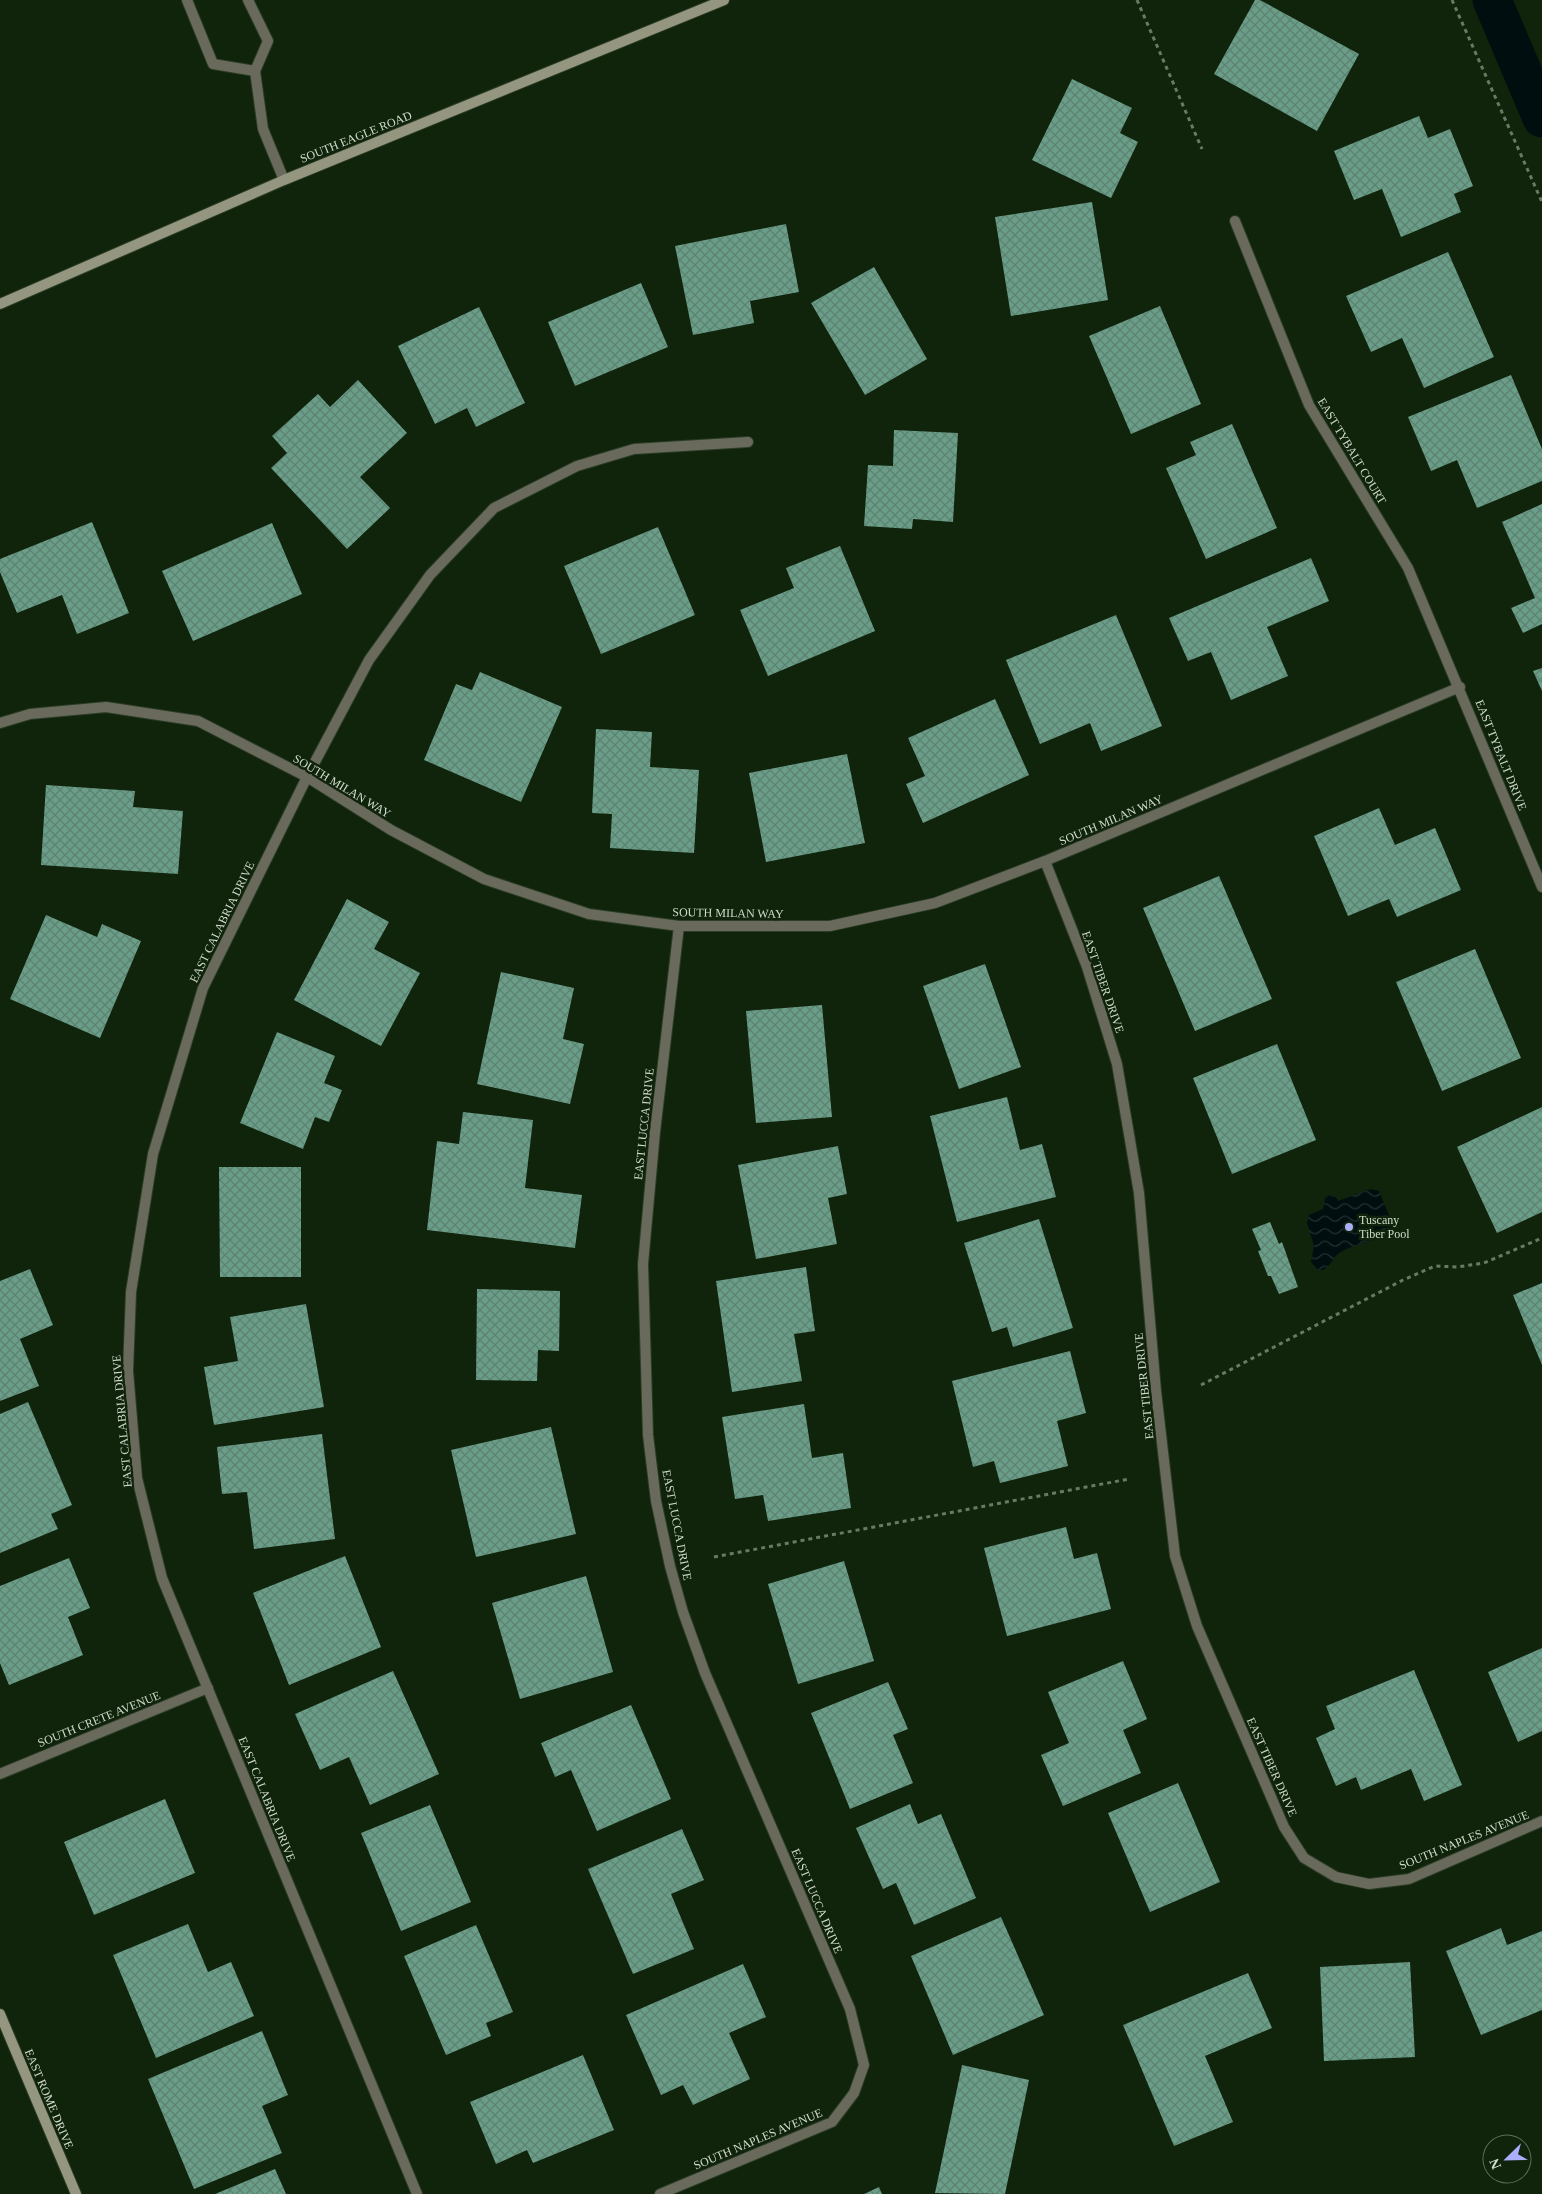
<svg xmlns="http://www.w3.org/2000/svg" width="1542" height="2194" viewBox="0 0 1542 2194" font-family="Georgia,serif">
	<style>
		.water { fill: url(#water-waves) }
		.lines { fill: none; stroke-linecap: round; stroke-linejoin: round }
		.canal { stroke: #000e0f; stroke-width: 39 }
		.building { fill: url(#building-cross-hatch) }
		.street-casing { stroke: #2b3d26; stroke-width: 12 }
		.secondary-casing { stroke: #2b3d26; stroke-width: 12 }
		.path { stroke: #6a7966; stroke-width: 3; stroke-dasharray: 4 4; stroke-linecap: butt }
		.street { stroke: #696a5c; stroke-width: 10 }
		.secondary { stroke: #95967f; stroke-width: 10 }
		.poi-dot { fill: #abaffb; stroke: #10230b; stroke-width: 2 }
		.labels { text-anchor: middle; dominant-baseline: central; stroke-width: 5; stroke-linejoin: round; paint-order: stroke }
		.street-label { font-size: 12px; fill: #d0dccd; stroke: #10230b }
		.poi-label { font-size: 12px; fill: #d0dccd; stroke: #10230b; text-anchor: start }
	</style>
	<defs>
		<pattern id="water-waves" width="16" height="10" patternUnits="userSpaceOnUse" patternTransform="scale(1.25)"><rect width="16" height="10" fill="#000e0f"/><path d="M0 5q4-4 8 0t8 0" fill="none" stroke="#243031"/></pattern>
		<pattern id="building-cross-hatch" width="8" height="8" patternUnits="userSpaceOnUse" patternTransform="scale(1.25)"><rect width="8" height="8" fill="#6a9e89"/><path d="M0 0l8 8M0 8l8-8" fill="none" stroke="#5d8272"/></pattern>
	</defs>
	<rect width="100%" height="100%" fill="#10230b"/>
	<path class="water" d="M 1371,1189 L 1379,1191 L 1393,1225 C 1380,1241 1356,1243 1339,1253 C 1332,1258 1332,1265 1323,1270 L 1317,1269 L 1311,1262 L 1314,1246 L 1307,1223 L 1309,1215 L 1323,1209 L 1325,1198 L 1330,1195 L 1336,1197 L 1338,1201 Z"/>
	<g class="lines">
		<path class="canal" d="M 1492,0 L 1542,118"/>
	</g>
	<path class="building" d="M 1255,0 L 1260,0 L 1359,54 L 1317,131 L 1214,74 Z
		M 1072,79 L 1132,108 L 1120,133 L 1138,142 L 1111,198 L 1032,160 Z
		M 1419,116 L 1428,138 L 1450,129 L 1473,186 L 1454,194 L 1461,212 L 1401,237 L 1382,189 L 1354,200 L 1334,151 Z
		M 1092,202 L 1108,300 L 1011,316 L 995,217 Z
		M 786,224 L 799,292 L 750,301 L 754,323 L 693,335 L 675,246 Z
		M 1448,252 L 1494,357 L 1424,388 L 1402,338 L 1371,352 L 1346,296 Z
		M 874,267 L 927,359 L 865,395 L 811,303 Z
		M 641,283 L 668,347 L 575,386 L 548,322 Z
		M 1160,306 L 1201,404 L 1131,434 L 1089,336 Z
		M 479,307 L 525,403 L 476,427 L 467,408 L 435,424 L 398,346 Z
		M 1511,375 L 1542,449 L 1542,481 L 1477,508 L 1457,460 L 1431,471 L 1408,417 Z
		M 358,380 L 407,433 L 360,477 L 390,508 L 347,549 L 271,468 L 287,453 L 272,436 L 318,394 L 330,407 Z
		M 1232,424 L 1277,528 L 1206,559 L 1166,468 L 1196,455 L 1190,442 Z
		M 894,430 L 958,433 L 953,522 L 913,519 L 912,529 L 864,526 L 868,465 L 893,466 Z
		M 1542,504 L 1542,624 L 1523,633 L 1511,608 L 1535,598 L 1502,522 Z
		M 92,522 L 129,613 L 77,634 L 62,595 L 17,613 L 0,572 L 0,559 Z
		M 272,523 L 302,594 L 193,641 L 162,571 Z
		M 658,527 L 695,615 L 601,654 L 564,566 Z
		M 840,546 L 875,631 L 768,676 L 740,610 L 794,588 L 786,568 Z
		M 1311,558 L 1329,601 L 1267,627 L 1288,676 L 1231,700 L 1211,652 L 1188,661 L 1169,618 Z
		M 1116,615 L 1162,726 L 1101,751 L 1090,723 L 1040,744 L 1006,660 Z
		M 1542,668 L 1542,691 L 1533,671 Z
		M 480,672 L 562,707 L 521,802 L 424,760 L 456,684 L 472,690 Z
		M 995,699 L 1029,775 L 923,823 L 906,784 L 925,776 L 908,738 Z
		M 596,729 L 652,732 L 650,767 L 699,770 L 694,853 L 610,848 L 612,814 L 592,813 Z
		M 847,754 L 865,843 L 766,862 L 749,773 Z
		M 46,785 L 135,791 L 133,807 L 183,811 L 178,874 L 41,865 Z
		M 1379,808 L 1395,845 L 1435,828 L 1461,890 L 1397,917 L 1389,899 L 1348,916 L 1314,836 Z
		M 1219,876 L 1272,999 L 1195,1031 L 1143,908 Z
		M 347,899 L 389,922 L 374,949 L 420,973 L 381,1046 L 294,1000 Z
		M 46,915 L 97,937 L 102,924 L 141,941 L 100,1038 L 10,999 Z
		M 1475,949 L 1521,1058 L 1442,1091 L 1396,982 Z
		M 985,964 L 1021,1067 L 959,1089 L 923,986 Z
		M 501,972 L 574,988 L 563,1039 L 584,1044 L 570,1104 L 477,1084 Z
		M 822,1005 L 832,1117 L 756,1123 L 746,1011 Z
		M 277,1032 L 335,1056 L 324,1083 L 342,1090 L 329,1122 L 315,1117 L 303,1149 L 240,1123 Z
		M 1277,1044 L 1316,1140 L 1232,1174 L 1193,1078 Z
		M 1007,1097 L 1020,1150 L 1042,1144 L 1056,1197 L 957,1222 L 930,1116 Z
		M 1542,1107 L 1542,1212 L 1497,1233 L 1457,1147 Z
		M 463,1112 L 533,1120 L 525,1188 L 582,1195 L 575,1248 L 427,1230 L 437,1141 L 459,1144 Z
		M 838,1146 L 847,1194 L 828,1198 L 837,1244 L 756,1259 L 738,1165 Z
		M 219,1167 L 301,1167 L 301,1277 L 220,1277 Z
		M 1039,1219 L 1073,1328 L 1013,1347 L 1007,1327 L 992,1332 L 964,1243 Z
		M 1270,1222 L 1279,1244 L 1282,1242 L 1298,1287 L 1279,1294 L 1271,1276 L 1268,1276 L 1258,1251 L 1261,1250 L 1252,1229 Z
		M 806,1267 L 815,1331 L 794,1334 L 802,1381 L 732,1392 L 716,1281 Z
		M 30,1269 L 53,1325 L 20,1339 L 39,1386 L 0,1401 L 0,1281 Z
		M 1542,1283 L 1542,1365 L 1513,1295 Z
		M 477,1289 L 560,1291 L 559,1351 L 538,1350 L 537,1381 L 476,1380 Z
		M 306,1304 L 324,1407 L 214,1425 L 204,1367 L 238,1361 L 230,1317 Z
		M 1070,1351 L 1086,1413 L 1057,1421 L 1068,1466 L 1000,1483 L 994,1461 L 973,1467 L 952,1381 Z
		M 28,1402 L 72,1505 L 51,1514 L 58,1529 L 0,1553 L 0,1414 Z
		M 804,1404 L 812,1458 L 843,1453 L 851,1508 L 768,1521 L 763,1495 L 735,1499 L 722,1417 Z
		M 551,1427 L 576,1534 L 476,1557 L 451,1450 Z
		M 322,1434 L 335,1539 L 254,1549 L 247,1492 L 222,1494 L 217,1447 Z
		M 1066,1527 L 1074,1559 L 1097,1553 L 1111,1609 L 1007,1636 L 984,1548 Z
		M 345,1556 L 381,1647 L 289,1685 L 253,1593 Z
		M 69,1558 L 90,1608 L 68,1617 L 83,1655 L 9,1685 L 0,1663 L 0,1586 Z
		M 844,1561 L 874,1661 L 798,1684 L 768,1584 Z
		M 586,1576 L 613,1672 L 520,1699 L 492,1603 Z
		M 1542,1648 L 1542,1731 L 1518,1742 L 1488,1672 Z
		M 1123,1661 L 1147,1719 L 1123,1730 L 1141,1773 L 1063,1806 L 1041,1755 L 1069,1743 L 1048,1692 Z
		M 1414,1670 L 1462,1785 L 1424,1801 L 1411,1769 L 1361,1790 L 1356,1777 L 1336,1786 L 1316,1738 L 1335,1729 L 1326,1706 Z
		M 393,1671 L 439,1774 L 370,1805 L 349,1757 L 320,1770 L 295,1714 Z
		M 888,1682 L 908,1729 L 893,1735 L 913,1783 L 850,1809 L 811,1713 Z
		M 631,1705 L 671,1799 L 597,1831 L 571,1770 L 555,1777 L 541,1743 Z
		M 1178,1783 L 1220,1882 L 1150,1912 L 1108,1813 Z
		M 165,1799 L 195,1873 L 94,1915 L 64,1842 Z
		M 910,1804 L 918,1824 L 941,1814 L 976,1898 L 914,1925 L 896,1883 L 883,1889 L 856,1828 Z
		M 430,1805 L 471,1902 L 401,1931 L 361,1833 Z
		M 682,1829 L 704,1880 L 671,1894 L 694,1949 L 633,1974 L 588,1869 Z
		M 1001,1917 L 1044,2015 L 953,2055 L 911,1956 Z
		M 188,1924 L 208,1972 L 231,1962 L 254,2016 L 156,2058 L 113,1955 Z
		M 476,1925 L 513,2012 L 486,2023 L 491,2036 L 446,2055 L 404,1956 Z
		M 1501,1928 L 1507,1945 L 1542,1931 L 1542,2010 L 1481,2035 L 1446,1951 Z
		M 1410,1962 L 1415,2057 L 1324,2061 L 1320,1967 Z
		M 743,1964 L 766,2017 L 729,2033 L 750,2079 L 693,2105 L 683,2085 L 661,2095 L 626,2015 Z
		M 1248,1973 L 1272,2028 L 1205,2056 L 1233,2122 L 1174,2146 L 1123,2025 Z
		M 262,2031 L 288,2095 L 262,2106 L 282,2153 L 194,2189 L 148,2079 Z
		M 583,2055 L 614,2130 L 533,2163 L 527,2150 L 496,2164 L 470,2102 Z
		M 962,2065 L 1029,2080 L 1005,2194 L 935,2193 Z
		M 275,2169 L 286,2194 L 215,2194 Z
		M 879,2187 L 882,2194 L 864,2194 Z"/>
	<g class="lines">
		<g class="street-casing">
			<path id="street" d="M 187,0 L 213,64 L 255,71 L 268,41 L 248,0
				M 255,71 L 263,129 L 284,180
				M 1235,221 L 1309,405 L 1408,568 L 1542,887
				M 0,723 L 30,714 L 106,707 L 198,721 L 307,777 L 391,830 L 484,879 L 589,914 L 679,926 L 830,926 L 935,903 L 1045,861 L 1460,687
				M 1045,861 L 1087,967 L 1117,1064 L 1139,1193 L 1156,1391 L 1175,1556 L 1197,1626 L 1284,1827 L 1304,1858 L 1336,1877 L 1369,1884 L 1409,1879 L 1542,1821
				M 0,1774 L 208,1688
				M 417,2194 L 162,1578 L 137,1478 L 128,1371 L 131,1292 L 153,1154 L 203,988 L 307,777 L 369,660 L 430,575 L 494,508 L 577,466 L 634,449 L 748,442
				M 660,2194 L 832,2122 L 854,2093 L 864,2065 L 850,2009 L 705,1673 L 683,1612 L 670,1566 L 656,1501 L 648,1435 L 643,1264 L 655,1132 L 679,926"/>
		</g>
		<g class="secondary-casing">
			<path id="secondary" d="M 0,304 L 284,180 L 724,0
				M 0,2014 L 76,2194"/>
		</g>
		<path class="path" d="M 1137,0 L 1202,149
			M 1452,0 L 1542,202
			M 1201,1385 L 1403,1280 L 1435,1266 L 1457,1267 L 1484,1263 L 1542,1238
			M 714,1557 L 1129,1479"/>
		<use href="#street" class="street"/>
		<use href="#secondary" class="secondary"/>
	</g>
	<circle class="poi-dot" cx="1349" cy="1227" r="5"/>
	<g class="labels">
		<g class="street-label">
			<text transform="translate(356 137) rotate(-22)">SOUTH EAGLE ROAD</text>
			<text transform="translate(1352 451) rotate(59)">EAST TYBALT COURT</text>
			<text transform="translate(1501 755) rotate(68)">EAST TYBALT DRIVE</text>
			<text transform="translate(342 786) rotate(31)">SOUTH MILAN WAY</text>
			<text transform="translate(1111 820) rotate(-23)">SOUTH MILAN WAY</text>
			<text transform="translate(728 913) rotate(1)">SOUTH MILAN WAY</text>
			<text transform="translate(222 922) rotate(-64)">EAST CALABRIA DRIVE</text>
			<text transform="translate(1103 982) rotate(71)">EAST TIBER DRIVE</text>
			<text transform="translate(644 1124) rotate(-84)">EAST LUCCA DRIVE</text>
			<text transform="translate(1144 1386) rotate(-96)">EAST TIBER DRIVE</text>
			<text transform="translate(122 1421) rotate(-95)">EAST CALABRIA DRIVE</text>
			<text transform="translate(677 1525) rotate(79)">EAST LUCCA DRIVE</text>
			<text transform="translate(99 1719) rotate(-22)">SOUTH CRETE AVENUE</text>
			<text transform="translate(1272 1767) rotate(66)">EAST TIBER DRIVE</text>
			<text transform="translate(267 1799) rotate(68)">EAST CALABRIA DRIVE</text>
			<text transform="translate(1464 1840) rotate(-22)">SOUTH NAPLES AVENUE</text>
			<text transform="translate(817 1901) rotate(67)">EAST LUCCA DRIVE</text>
			<text transform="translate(49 2099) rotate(67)">EAST ROME DRIVE</text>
			<text transform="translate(758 2139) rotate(-23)">SOUTH NAPLES AVENUE</text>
		</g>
		<g class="poi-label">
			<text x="1359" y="1220">Tuscany<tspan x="1359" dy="14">Tiber Pool</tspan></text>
		</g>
	</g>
	<g transform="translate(1507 2159) rotate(247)"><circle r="24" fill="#10230b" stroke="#5d6d59"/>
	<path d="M0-4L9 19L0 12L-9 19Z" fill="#abaffb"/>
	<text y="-8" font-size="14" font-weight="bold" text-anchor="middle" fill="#d0dccd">N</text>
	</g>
</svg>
